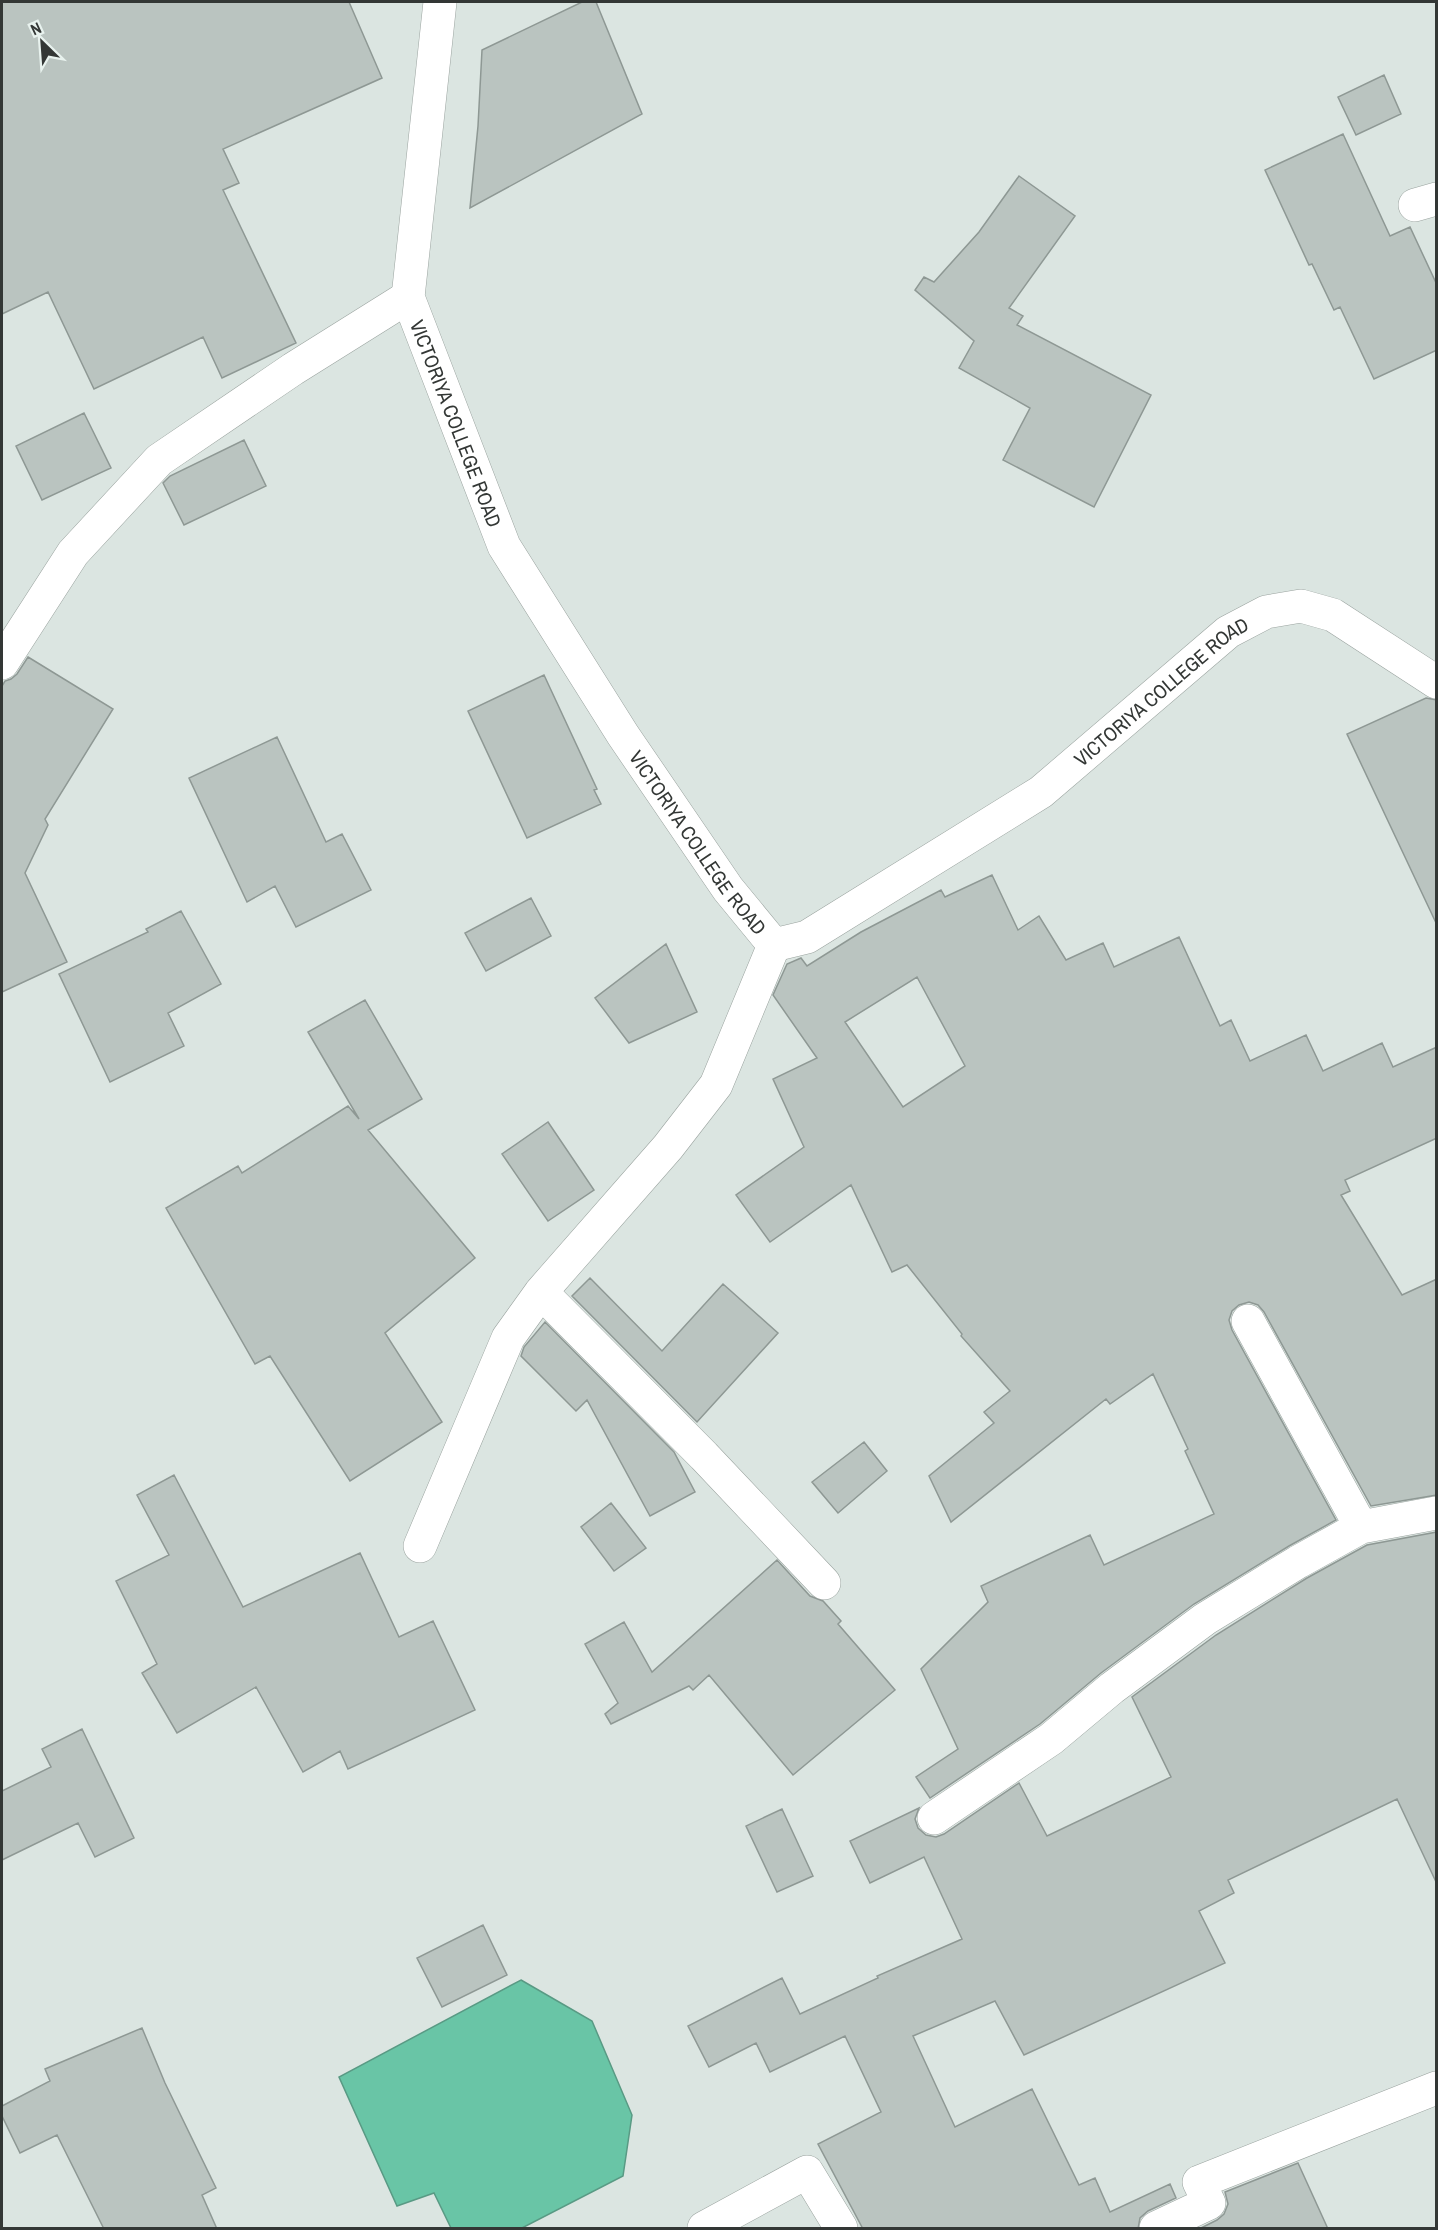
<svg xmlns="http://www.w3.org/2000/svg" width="1438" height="2230" viewBox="0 0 1438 2230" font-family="'Archivo Narrow',sans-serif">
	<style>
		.water { fill: #69c5a6; stroke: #599a84; stroke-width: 1.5 }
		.building { fill: #bac4c0; stroke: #8e9894; stroke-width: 1.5; fill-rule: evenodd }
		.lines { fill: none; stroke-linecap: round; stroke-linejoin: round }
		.minor-casing { stroke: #9aa39f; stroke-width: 34 }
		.tertiary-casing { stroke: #9aa39f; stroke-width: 34 }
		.minor { stroke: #fff; stroke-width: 33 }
		.tertiary { stroke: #fff; stroke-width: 33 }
		.labels { text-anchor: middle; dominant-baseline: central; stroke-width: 6; stroke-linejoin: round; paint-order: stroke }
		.street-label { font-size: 20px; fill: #333735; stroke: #e8f2ee }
	</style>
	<rect width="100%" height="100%" fill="#dbe5e1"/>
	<path class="water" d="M 521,1980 L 592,2021 L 632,2115 L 623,2176 L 522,2228 L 451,2228 L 434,2193 L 397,2206 L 339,2077 Z"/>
	<path class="building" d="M 2,2 L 349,2 L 382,78 L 223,149 L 239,183 L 223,190 L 296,343 L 222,378 L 203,337 L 94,389 L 48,292 L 2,314 Z
		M 582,2 L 596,2 L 642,114 L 470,208 L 478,126 L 482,50 Z
		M 1384,75 L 1401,114 L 1356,135 L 1338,97 Z
		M 1343,134 L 1390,236 L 1410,227 L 1437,285 L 1437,350 L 1374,379 L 1340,307 L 1334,310 L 1312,264 L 1309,265 L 1265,170 Z
		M 1019,176 L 1075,216 L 1009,308 L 1023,316 L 1017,325 L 1151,395 L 1094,507 L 1003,460 L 1030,408 L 959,368 L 974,341 L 915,290 L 924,277 L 934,282 L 979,232 Z
		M 84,413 L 111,468 L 42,500 L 16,446 Z
		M 244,440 L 266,486 L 184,525 L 163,483 L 170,476 Z
		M 28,657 L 113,709 L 45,819 L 48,825 L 25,873 L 67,962 L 2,992 L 2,686 L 5,681 L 11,679 L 17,674 Z
		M 544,675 L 597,789 L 594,790 L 601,804 L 527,838 L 468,711 Z
		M 1426,698 L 1437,700 L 1437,925 L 1347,734 Z
		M 277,737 L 326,842 L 342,834 L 371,890 L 296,927 L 275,886 L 247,902 L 189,778 Z
		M 992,875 L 1018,930 L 1039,916 L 1066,960 L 1103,943 L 1114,967 L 1179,937 L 1220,1026 L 1231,1020 L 1250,1061 L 1306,1035 L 1323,1071 L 1382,1043 L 1393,1067 L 1437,1047 L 1437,1138 L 1345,1180 L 1350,1191 L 1341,1195 L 1402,1295 L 1437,1279 L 1437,1495 L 1371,1506 L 1264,1312 L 1258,1305 L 1249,1302 L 1239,1305 L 1232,1311 L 1229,1320 L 1232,1330 L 1336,1520 L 1289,1546 L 1194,1604 L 1101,1673 L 1040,1724 L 930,1798 L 916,1777 L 958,1749 L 921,1669 L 988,1602 L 981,1586 L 1090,1535 L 1104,1565 L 1214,1514 L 1185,1451 L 1188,1449 L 1153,1374 L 1110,1404 L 1106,1399 L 951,1522 L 929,1476 L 994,1423 L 984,1412 L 1010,1391 L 961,1336 L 962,1334 L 907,1265 L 892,1272 L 851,1185 L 770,1242 L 736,1195 L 804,1147 L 773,1079 L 817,1058 L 773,995 L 787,964 L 801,958 L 807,966 L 861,932 L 941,890 L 945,897 ZM 917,977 L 965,1066 L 903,1107 L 845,1022 Z
		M 531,898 L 551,936 L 486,971 L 465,933 Z
		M 181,911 L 221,984 L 168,1013 L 184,1046 L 110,1082 L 59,974 L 148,932 L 146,929 Z
		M 666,944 L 697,1012 L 629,1043 L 595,998 Z
		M 365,1000 L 422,1099 L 368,1130 L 475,1258 L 385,1333 L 442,1422 L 350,1481 L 270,1356 L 255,1364 L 166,1208 L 238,1166 L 242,1173 L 348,1106 L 359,1119 L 308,1032 Z
		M 548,1122 L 594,1190 L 548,1221 L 502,1154 Z
		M 590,1278 L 662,1351 L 723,1284 L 778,1333 L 697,1422 L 572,1296 Z
		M 545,1322 L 674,1452 L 695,1492 L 650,1516 L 587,1400 L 576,1411 L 521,1356 L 524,1347 Z
		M 864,1442 L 887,1471 L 838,1513 L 812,1482 Z
		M 174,1475 L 243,1607 L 360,1553 L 399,1637 L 433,1621 L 475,1710 L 348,1769 L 340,1751 L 303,1772 L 256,1687 L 177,1733 L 142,1673 L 157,1664 L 116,1581 L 169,1555 L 137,1495 Z
		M 611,1503 L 646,1548 L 614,1571 L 581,1527 Z
		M 1437,1532 L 1437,1884 L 1397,1799 L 1228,1880 L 1234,1893 L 1199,1911 L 1225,1963 L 1024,2055 L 995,2001 L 913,2036 L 955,2127 L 1032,2089 L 1079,2185 L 1095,2178 L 1110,2212 L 1170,2184 L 1176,2198 L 1148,2211 L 1140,2218 L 1138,2229 L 863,2229 L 818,2144 L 881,2112 L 845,2036 L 770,2072 L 756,2043 L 709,2067 L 688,2026 L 782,1978 L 800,2014 L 878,1978 L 877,1976 L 962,1939 L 924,1857 L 870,1883 L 850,1841 L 919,1808 L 915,1819 L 918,1828 L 926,1835 L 936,1837 L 944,1834 L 1019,1783 L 1047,1836 L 1171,1777 L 1132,1697 L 1216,1635 L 1307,1578 L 1367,1545 Z
		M 777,1560 L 810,1596 L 823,1601 L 841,1621 L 838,1624 L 895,1690 L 793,1775 L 709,1675 L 693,1690 L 689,1686 L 611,1724 L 605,1714 L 618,1703 L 585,1644 L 624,1622 L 652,1672 Z
		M 82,1729 L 134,1838 L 95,1857 L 78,1823 L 2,1860 L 2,1791 L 51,1767 L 42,1749 Z
		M 782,1809 L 813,1876 L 777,1892 L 746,1826 Z
		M 483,1925 L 507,1975 L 442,2007 L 417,1958 Z
		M 142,2028 L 165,2083 L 216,2188 L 202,2195 L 217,2229 L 104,2229 L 57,2135 L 20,2153 L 2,2116 L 2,2106 L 50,2081 L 45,2069 Z
		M 1298,2163 L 1328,2229 L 1199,2229 L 1217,2220 L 1224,2214 L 1228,2204 L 1225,2192 Z"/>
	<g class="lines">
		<g class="minor-casing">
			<path id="minor" d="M 1415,205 L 1436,199
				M 2,663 L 73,553 L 159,460 L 293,369 L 408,297
				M 541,1292 L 704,1456 L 824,1583
				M 1248,1321 L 1361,1527
				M 420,1546 L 508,1338 L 541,1292 L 668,1147 L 716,1085 L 774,945
				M 934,1818 L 1051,1739 L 1112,1688 L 1205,1619 L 1298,1562 L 1361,1527 L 1436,1513
				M 704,2228 L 807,2172 L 841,2228
				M 1156,2228 L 1209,2203 L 1199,2182 L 1436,2088"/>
		</g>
		<g class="tertiary-casing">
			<g id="tertiary">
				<path id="s1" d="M 440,2 L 408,297 L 504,546 L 623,735 L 728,889 L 774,945 L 807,937 L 1041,792 L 1228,632 L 1266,612 L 1301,606 L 1333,615 L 1436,682"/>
			</g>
		</g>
		<use href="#minor" class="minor"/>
		<use href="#tertiary" class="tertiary"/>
	</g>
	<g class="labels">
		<g class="street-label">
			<text stroke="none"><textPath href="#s1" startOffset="432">VICTORIYA COLLEGE ROAD</textPath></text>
			<text stroke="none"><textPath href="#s1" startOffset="1512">VICTORIYA COLLEGE ROAD</textPath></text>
			<text stroke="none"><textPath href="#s1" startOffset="918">VICTORIYA COLLEGE ROAD</textPath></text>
		</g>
	</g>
	<rect width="1438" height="2230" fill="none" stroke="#333735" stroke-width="6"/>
	<g transform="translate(42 42) rotate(335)" stroke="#e8f2ee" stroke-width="4.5" paint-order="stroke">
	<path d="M0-4.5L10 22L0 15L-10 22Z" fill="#333735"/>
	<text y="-9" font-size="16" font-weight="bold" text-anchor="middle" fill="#333735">N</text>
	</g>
</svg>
